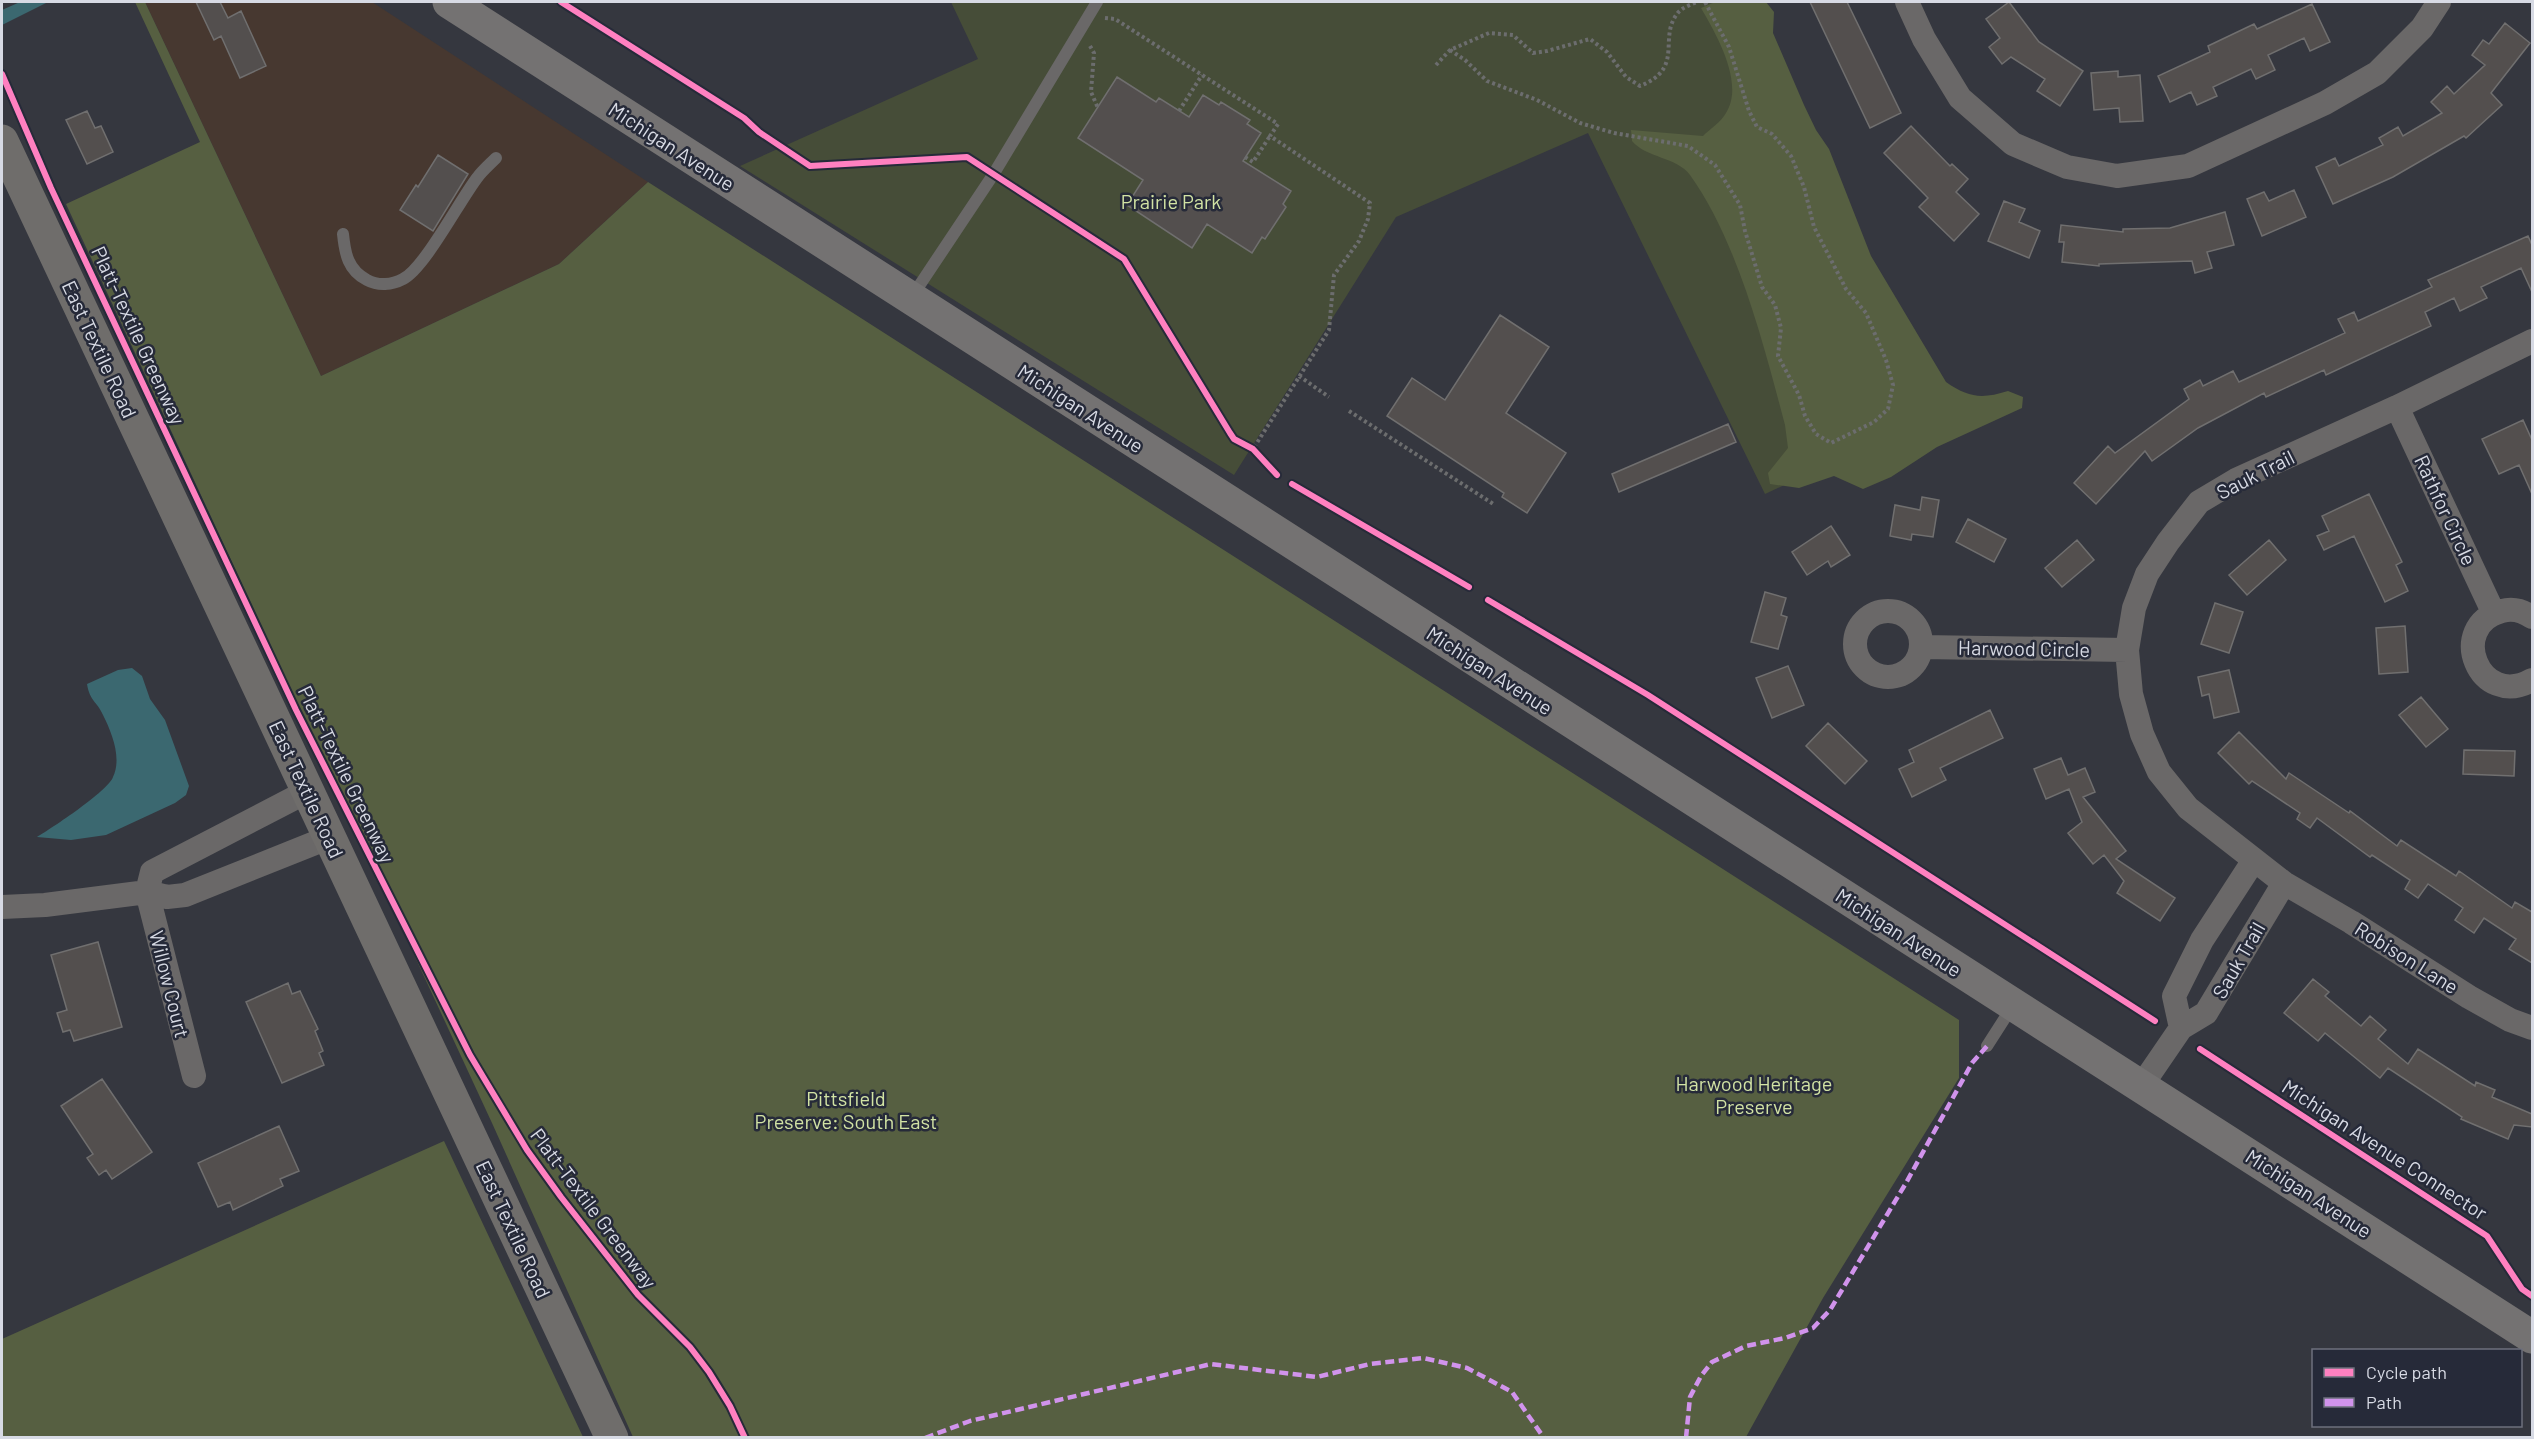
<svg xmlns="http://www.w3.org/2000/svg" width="2534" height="1439" viewBox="0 0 2534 1439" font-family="Barlow,sans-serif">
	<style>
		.commercial { fill: #473830 }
		.green { fill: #464d38 }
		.forest { fill: #565f41 }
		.water { fill: #3b6870 }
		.building { fill: #534f4e; stroke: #706f6f; stroke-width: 1.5 }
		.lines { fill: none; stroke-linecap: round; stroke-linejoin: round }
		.path { stroke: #6c6d6e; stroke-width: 4; stroke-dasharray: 3 3; stroke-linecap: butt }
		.service { stroke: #6a6868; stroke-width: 12 }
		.minor { stroke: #6a6868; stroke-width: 24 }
		.secondary { stroke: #6f6d6b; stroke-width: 33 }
		.trunk { stroke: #747272; stroke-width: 33 }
		.quiet { stroke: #d193ec; stroke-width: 4.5; stroke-dasharray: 9 4.5; stroke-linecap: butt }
		.cycleway-casing { stroke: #262a39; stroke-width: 10 }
		.cycleway { stroke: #ff80c0; stroke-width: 6 }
		.labels { text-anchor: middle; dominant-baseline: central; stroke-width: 5; stroke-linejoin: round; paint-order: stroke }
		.street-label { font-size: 20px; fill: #d7dae4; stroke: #262a39 }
		.park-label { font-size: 20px; fill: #d2e3a4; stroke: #262a39 }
	</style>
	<rect width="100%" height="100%" fill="#35373f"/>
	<path class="commercial" d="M 145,2 L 372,2 L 648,182 L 559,264 L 321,376 Z"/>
	<path class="green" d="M 951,2 L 1753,2 L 1935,415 L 1765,494 L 1588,133 L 1396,217 L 1234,475 L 740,166 L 978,59 Z"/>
	<path class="forest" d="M 135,2 L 145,2 L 321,376 L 559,264 L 648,182 L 1959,1020 L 1959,1078 L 1823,1298 L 1746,1437 L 633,1437 L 492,1123 L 66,204 L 200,142 Z
		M 1715,2 L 1766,2 L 1774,12 L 1773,33 L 1804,105 L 1816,130 L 1829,149 L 1871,256 L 1946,382 C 1969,398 1982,399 2008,391 L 2023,397 L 2022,408 L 1937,447 L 1891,477 L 1863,489 L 1834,476 L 1799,488 L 1770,484 L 1768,473 L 1788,448 L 1785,425 C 1764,346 1738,242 1690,175 C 1677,157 1646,158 1632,141 L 1631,130 L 1703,136 C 1710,129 1721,122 1726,113 C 1745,83 1716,34 1701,8 Z
		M 444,1141 L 583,1437 L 2,1437 L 2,1339 Z"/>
	<path class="water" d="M 20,2 L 48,2 L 2,25 L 2,10 Z
		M 132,668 L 142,676 L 150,699 L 165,720 L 189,786 L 186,795 L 175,803 L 106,835 L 71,840 L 37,837 C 52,828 108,791 113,777 C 122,758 112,733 103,715 C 97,701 90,702 87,684 L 118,670 Z"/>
	<path class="building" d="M 196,2 L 220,2 L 228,18 L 241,11 L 266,66 L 240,78 L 221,36 L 214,40 Z
		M 1810,2 L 1847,2 L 1901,113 L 1870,128 Z
		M 2009,2 L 2039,42 L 2083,71 L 2060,106 L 2037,91 L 2045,79 L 2011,57 L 2002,64 L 1989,47 L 2000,38 L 1986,19 Z
		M 2312,4 L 2330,42 L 2310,51 L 2304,38 L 2268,55 L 2275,70 L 2256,79 L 2251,69 L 2213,87 L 2217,96 L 2197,105 L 2191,92 L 2170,102 L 2158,76 L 2210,52 L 2208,46 L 2254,24 L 2257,29 Z
		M 2505,23 L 2530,43 L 2491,93 L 2502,105 L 2466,138 L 2464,136 L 2393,177 L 2333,204 L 2316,167 L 2335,158 L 2339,166 L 2383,145 L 2379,138 L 2398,127 L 2403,136 L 2442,113 L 2431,102 L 2447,86 L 2454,94 L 2485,65 L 2472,55 L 2483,40 L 2489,44 Z
		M 2118,71 L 2118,77 L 2140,75 L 2143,121 L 2120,122 L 2119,108 L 2094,110 L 2091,73 Z
		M 1117,77 L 1156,102 L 1159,98 L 1189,117 L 1203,95 L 1219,105 L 1221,102 L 1250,120 L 1247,124 L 1261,133 L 1243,161 L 1291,191 L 1283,204 L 1286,207 L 1265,239 L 1262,237 L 1252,253 L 1207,224 L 1192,248 L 1127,205 L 1143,180 L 1078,138 Z
		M 87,111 L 95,128 L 101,126 L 113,152 L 87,164 L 66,120 Z
		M 1911,126 L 1950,166 L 1952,164 L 1968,179 L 1956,192 L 1979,214 L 1954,241 L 1919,207 L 1928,198 L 1884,153 Z
		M 438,155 L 468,174 L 433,231 L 400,210 L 416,185 L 418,187 Z
		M 2294,190 L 2306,217 L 2262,236 L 2247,199 L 2264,192 L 2269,201 Z
		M 2004,201 L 2025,209 L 2019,222 L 2040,231 L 2029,258 L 1988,241 Z
		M 2225,212 L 2234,245 L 2207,252 L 2212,268 L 2195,273 L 2192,261 L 2099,264 L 2099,266 L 2062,262 L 2064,242 L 2059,242 L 2061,225 L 2123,232 L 2123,229 L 2170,228 Z
		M 2528,236 L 2532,245 L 2532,292 L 2521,268 L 2481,287 L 2487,298 L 2460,311 L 2454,298 L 2425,312 L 2431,326 L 2326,375 L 2324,370 L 2266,397 L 2264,393 L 2198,428 L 2152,461 L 2145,451 L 2096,504 L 2074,483 L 2108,446 L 2115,453 L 2189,399 L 2184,389 L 2200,380 L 2203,386 L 2233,371 L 2239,382 L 2345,333 L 2338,319 L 2354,312 L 2358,321 L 2432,287 L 2428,280 Z
		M 1500,315 L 1549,347 L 1506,413 L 1566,453 L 1527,513 L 1502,497 L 1504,493 L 1387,416 L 1412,378 L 1445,400 Z
		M 2523,420 L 2532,440 L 2532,494 L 2519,465 L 2499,474 L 2482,439 Z
		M 1728,424 L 1736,442 L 1619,492 L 1612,474 Z
		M 2369,494 L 2402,562 L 2396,565 L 2408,591 L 2385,602 L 2354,536 L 2324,550 L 2317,536 L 2329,531 L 2322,516 Z
		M 1922,497 L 1939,500 L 1933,537 L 1912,534 L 1911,540 L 1890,536 L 1895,505 L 1920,510 Z
		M 1968,519 L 2006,539 L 1994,562 L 1956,542 Z
		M 1831,526 L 1850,555 L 1831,567 L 1828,561 L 1807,575 L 1792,552 Z
		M 2077,540 L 2094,560 L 2062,587 L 2045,568 Z
		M 2269,540 L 2286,560 L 2247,595 L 2229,575 Z
		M 1765,592 L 1786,598 L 1781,615 L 1787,617 L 1778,649 L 1751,642 Z
		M 2215,603 L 2243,612 L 2229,653 L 2201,644 Z
		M 2405,626 L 2408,672 L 2379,674 L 2376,628 Z
		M 1788,666 L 1804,705 L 1772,718 L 1756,678 Z
		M 2229,670 L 2239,712 L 2214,718 L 2209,694 L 2202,696 L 2198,677 Z
		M 2421,697 L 2448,729 L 2426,747 L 2399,715 Z
		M 1990,710 L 2003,738 L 1940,768 L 1946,780 L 1912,797 L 1899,769 L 1914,762 L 1909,750 Z
		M 1828,723 L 1867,761 L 1845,784 L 1806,746 Z
		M 2239,732 L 2286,779 L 2289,773 L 2349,813 L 2350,811 L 2397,846 L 2401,840 L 2456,876 L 2459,871 L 2512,908 L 2515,902 L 2532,912 L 2532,963 L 2509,949 L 2516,939 L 2484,918 L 2474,933 L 2455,920 L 2463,908 L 2428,884 L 2418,898 L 2405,889 L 2410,880 L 2372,855 L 2370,857 L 2317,818 L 2310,828 L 2297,819 L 2300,813 L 2252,781 L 2249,784 L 2218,753 Z
		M 2464,750 L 2515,751 L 2514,776 L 2463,774 Z
		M 2061,758 L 2068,775 L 2085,768 L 2095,792 L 2083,797 L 2126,851 L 2116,859 L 2175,898 L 2160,921 L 2117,893 L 2124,881 L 2104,855 L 2093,864 L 2068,833 L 2082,822 L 2069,789 L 2046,799 L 2034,769 Z
		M 98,942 L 122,1027 L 74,1041 L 70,1030 L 63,1032 L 57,1013 L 67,1010 L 51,955 Z
		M 2313,979 L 2329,992 L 2325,996 L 2361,1026 L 2370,1016 L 2386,1030 L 2378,1039 L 2408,1064 L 2418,1049 L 2475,1086 L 2476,1082 L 2495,1090 L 2492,1097 L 2532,1114 L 2532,1127 L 2514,1125 L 2508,1139 L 2461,1119 L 2462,1117 L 2388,1068 L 2380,1078 L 2325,1033 L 2318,1041 L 2284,1013 Z
		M 288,983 L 292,994 L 300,991 L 318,1029 L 315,1031 L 323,1051 L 319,1053 L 324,1065 L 282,1083 L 246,1002 Z
		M 102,1079 L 152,1152 L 112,1179 L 106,1170 L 99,1175 L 87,1158 L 93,1154 L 61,1106 Z
		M 279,1126 L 299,1171 L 280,1179 L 283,1186 L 233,1210 L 230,1202 L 218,1207 L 198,1163 Z"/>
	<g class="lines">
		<path class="path" d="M 1105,18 L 1115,19 L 1278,124 L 1270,136 L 1370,203 L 1368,219 L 1359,241 L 1334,275 L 1329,330 L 1253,449
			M 1090,46 L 1094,53 L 1091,92 L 1098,108
			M 1450,50 L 1465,60 L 1487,81 L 1537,100 L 1580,123 L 1614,133 L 1688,146 L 1715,165 L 1740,205 L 1745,231 L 1762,287 L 1775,305 L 1781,328 L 1778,356 L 1799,395 L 1805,416 L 1816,434 L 1831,443 L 1874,422 L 1888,409 L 1893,385 L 1886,360 L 1866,313 L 1846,289 L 1814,227 L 1804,187 L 1791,156 L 1772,134 L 1757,127 L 1749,111 L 1729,47 L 1705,2
			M 1436,65 L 1450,50 L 1489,33 L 1513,35 L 1533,53 L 1547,51 L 1590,39 L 1607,52 L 1626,77 L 1640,86 C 1685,68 1658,39 1677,14 C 1681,8 1690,5 1697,2
			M 1179,111 L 1202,75
			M 1245,157 L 1253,162 L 1270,136
			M 1299,376 L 1329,397
			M 1349,411 L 1495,505"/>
		<path class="service" d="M 343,234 C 345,254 348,270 367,280 C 378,286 392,285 403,279 C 424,269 460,200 477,178 C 482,171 489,165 496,158
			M 911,298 L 993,175 L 1097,2
			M 1987,1046 L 2012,1007"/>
		<path class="minor" d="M 1907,2 L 1924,39 L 1960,98 L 2013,144 L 2067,167 L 2117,176 L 2188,166 L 2325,103 L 2377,73 L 2422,28 L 2439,2
			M 2532,341 L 2397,407 L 2236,480 L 2199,502 L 2168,542 L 2147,574 L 2134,608 L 2127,650 L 2131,694 L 2142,734 L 2159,772 L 2188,808 L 2284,883 L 2351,922 L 2469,997 L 2510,1020 L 2532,1028
			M 2397,407 L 2494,614
			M1855 644a33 33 0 1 1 66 0a33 33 0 1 1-66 0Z
			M 2532,617 C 2523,611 2512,608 2502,611 C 2446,626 2479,710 2532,680
			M 1922,647 L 2127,650
			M 2,907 L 45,905 L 147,892 L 167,897 L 185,895 L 330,837
			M 2181,1028 L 2174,996 L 2202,940 L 2254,860
			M 194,1076 L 147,892 L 152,872 L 308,791
			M 2142,1085 L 2181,1028 L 2206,1013 L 2284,883"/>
		<path class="secondary" d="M 2,141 L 612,1438"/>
		<path class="trunk" d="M 449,2 L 2532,1337"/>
		<path class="quiet" d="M 925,1438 L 970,1421 L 1211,1364 L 1317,1377 L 1370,1364 L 1423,1358 L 1467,1368 L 1512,1392 L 1544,1438
			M 1686,1438 L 1690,1397 L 1701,1376 L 1712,1362 L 1746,1346 L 1785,1338 L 1813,1328 L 1830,1310 L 1906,1183 L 1972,1063 L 1987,1046"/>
		<g class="cycleway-casing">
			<path id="cycleway" d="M 561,2 L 744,118 L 759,132 L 810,166 L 967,157 L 1124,259 L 1230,433 L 1234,439 L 1253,449 L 1277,475
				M 2,74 L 51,188 L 296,710 L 470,1055 L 527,1150 L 561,1197 L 638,1295 L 690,1347 L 709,1372 L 730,1406 L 745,1438
				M 1292,484 L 1469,587
				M 1488,600 L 1648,695 L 2155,1021
				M 2200,1049 L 2487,1236 L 2522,1289 L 2532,1296"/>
		</g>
		<use href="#cycleway" class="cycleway"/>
	</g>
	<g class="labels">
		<g class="street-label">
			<text transform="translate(672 146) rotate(33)">Michigan Avenue</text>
			<text transform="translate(139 335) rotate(65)">Platt-Textile Greenway</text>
			<text transform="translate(100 349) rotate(65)">East Textile Road</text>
			<text transform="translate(1081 408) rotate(33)">Michigan Avenue</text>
			<text transform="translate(2255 474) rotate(-27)">Sauk Trail</text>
			<text transform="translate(2446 510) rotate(65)">Rathfor Circle</text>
			<text transform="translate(2024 648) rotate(1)">Harwood Circle</text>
			<text transform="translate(1490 670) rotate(33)">Michigan Avenue</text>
			<text transform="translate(347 774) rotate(64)">Platt-Textile Greenway</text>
			<text transform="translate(307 789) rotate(65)">East Textile Road</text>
			<text transform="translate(1899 932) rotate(33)">Michigan Avenue</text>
			<text transform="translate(2407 957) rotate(32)">Robison Lane</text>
			<text transform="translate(2238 960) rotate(-60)">Sauk Trail</text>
			<text transform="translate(170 984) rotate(76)">Willow Court</text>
			<text transform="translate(2385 1149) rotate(33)">Michigan Avenue Connector</text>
			<text transform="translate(2309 1193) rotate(33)">Michigan Avenue</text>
			<text transform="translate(594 1208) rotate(53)">Platt-Textile Greenway</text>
			<text transform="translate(514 1229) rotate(65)">East Textile Road</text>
		</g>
		<g class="park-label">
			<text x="1171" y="201">Prairie Park</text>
			<text x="1754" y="1083">Harwood Heritage<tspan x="1754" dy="23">Preserve</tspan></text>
			<text x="846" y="1098">Pittsfield<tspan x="846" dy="23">Preserve: South East</tspan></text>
		</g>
	</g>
	<rect width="2534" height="1439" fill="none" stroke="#d7dae4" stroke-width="6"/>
	<rect x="2312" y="1349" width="210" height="78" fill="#262a39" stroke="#6d707d" stroke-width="1.5"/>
	<rect x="2324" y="1368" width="30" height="9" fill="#ff80c0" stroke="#6d707d" stroke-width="1.5"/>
	<text x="2366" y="1379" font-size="18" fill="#d7dae4">Cycle path</text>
	<rect x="2324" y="1398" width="30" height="9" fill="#d193ec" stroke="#6d707d" stroke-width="1.5"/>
	<text x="2366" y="1409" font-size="18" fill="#d7dae4">Path</text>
</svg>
